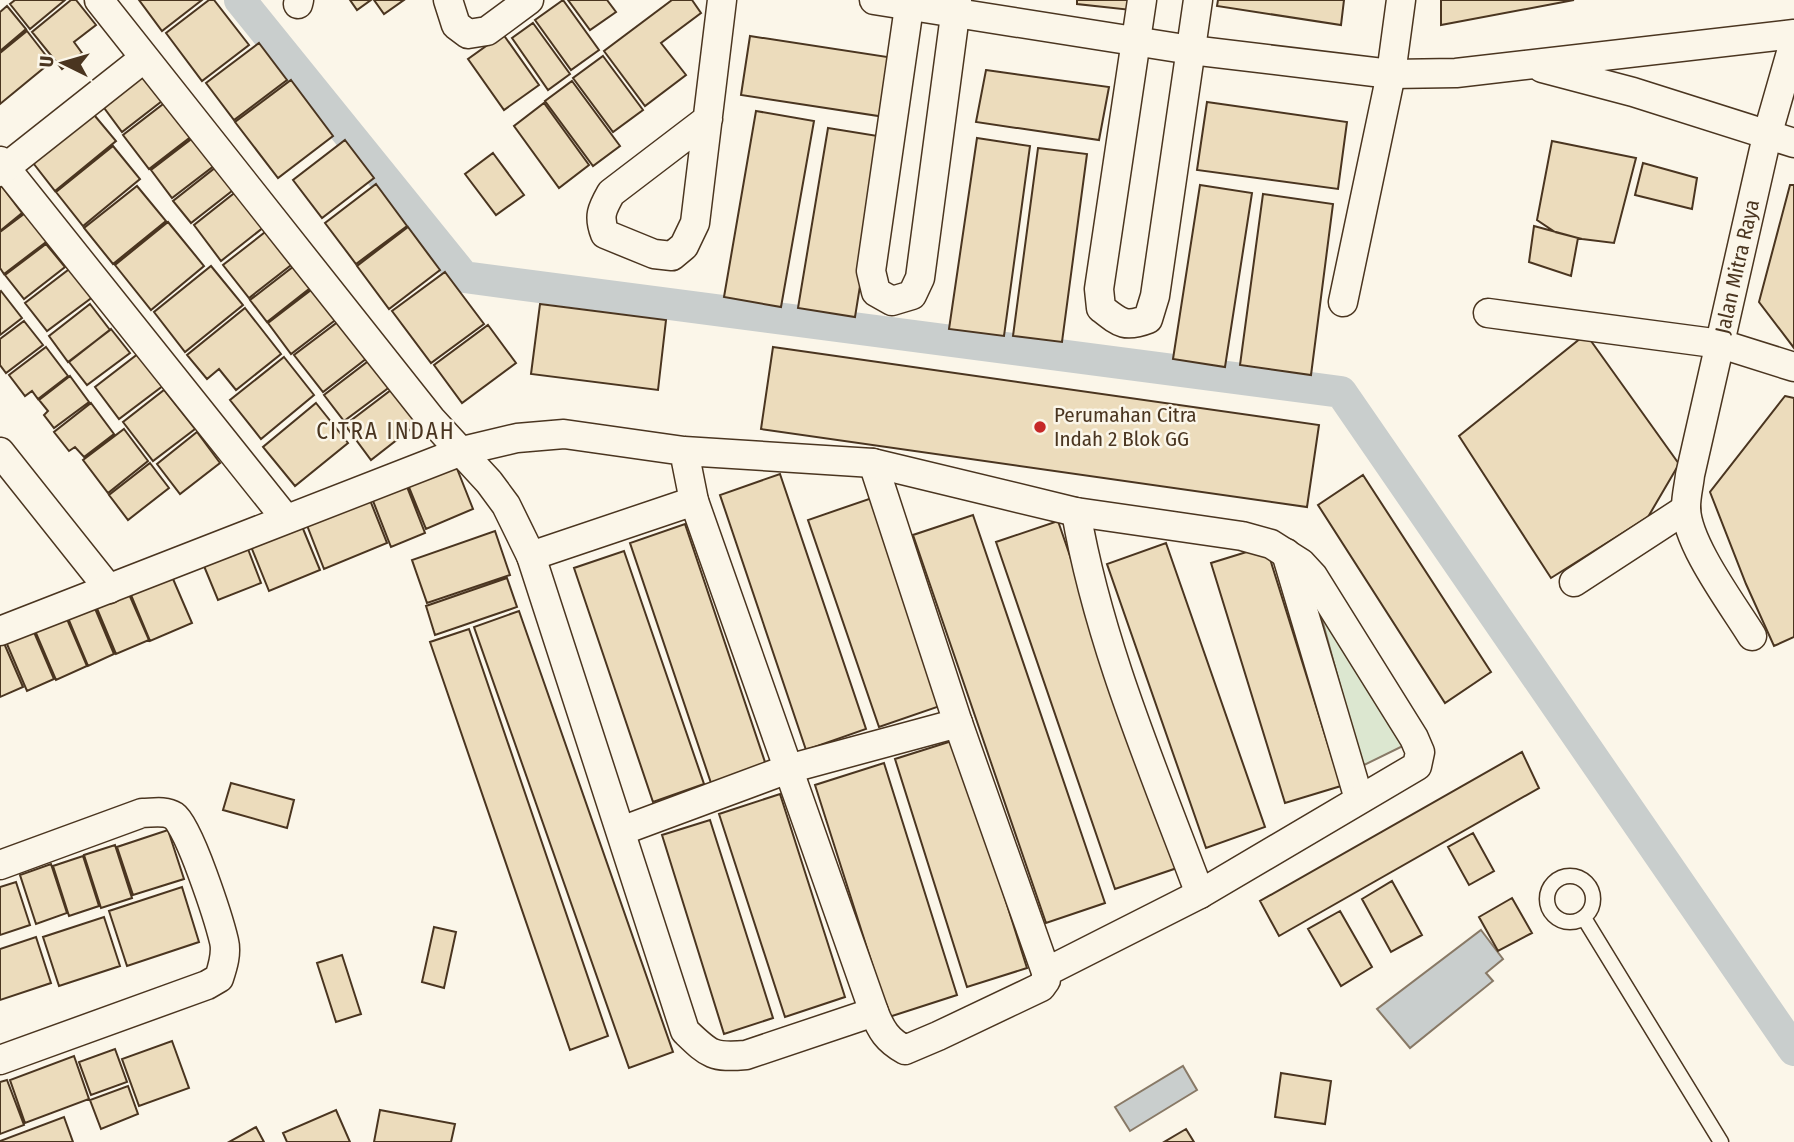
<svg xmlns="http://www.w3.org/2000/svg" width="1794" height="1142" viewBox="0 0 1794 1142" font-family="'Fira Sans Condensed',sans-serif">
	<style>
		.green { fill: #dce7d0; stroke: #887966; stroke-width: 2 }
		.water { fill: #c9cecd; stroke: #887966; stroke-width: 2 }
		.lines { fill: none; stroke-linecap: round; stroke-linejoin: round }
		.canal { stroke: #c9cecd; stroke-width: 32 }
		.building { fill: #ecdcbc; stroke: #4a3520; stroke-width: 2 }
		.service-casing { stroke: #4a3520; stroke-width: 17 }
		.minor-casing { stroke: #4a3520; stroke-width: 31 }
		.service { stroke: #fbf6e9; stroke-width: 14 }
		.minor { stroke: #fbf6e9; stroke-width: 28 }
		.poi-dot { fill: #c62828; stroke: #fbf6e9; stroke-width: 2.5 }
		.labels { text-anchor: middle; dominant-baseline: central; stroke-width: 5; stroke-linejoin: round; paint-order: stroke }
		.street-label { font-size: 21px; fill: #4a3520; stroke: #fbf6e9 }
		.poi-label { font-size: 21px; fill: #4a3520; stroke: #fbf6e9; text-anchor: start }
		.neighbourhood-label { font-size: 23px; letter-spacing: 2px; fill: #4a3520; stroke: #fbf6e9 }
	</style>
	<rect width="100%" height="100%" fill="#fbf6e9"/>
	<path class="green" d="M 1311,579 L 1411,742 L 1362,766 Z"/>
	<path class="water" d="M 1481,930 L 1503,959 L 1486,973 L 1493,981 L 1410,1048 L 1377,1009 Z
		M 1183,1066 L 1197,1090 L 1130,1131 L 1115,1107 Z"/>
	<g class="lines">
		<path class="canal" d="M 240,0 L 464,277 L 1341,392 L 1794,1050"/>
	</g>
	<path class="building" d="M 15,0 L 65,0 L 30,29 L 10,4 Z
		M 71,0 L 76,0 L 96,25 L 74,42 L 82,53 L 62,69 L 32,32 Z
		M 139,0 L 202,0 L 162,31 Z
		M 209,0 L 214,0 L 249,45 L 202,81 L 166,33 Z
		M 350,0 L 371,0 L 357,10 Z
		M 374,0 L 404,0 L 384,14 Z
		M 563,0 L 599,50 L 571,70 L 535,20 Z
		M 568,0 L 607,0 L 616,12 L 590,30 Z
		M 672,0 L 692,0 L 701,13 L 661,43 L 686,75 L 645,106 L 604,51 Z
		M 1077,0 L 1132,0 L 1131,10 L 1077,4 Z
		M 1218,0 L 1344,0 L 1341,25 L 1217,6 Z
		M 1441,0 L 1574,0 L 1441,25 Z
		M 7,6 L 26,29 L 0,51 L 0,12 Z
		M 533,23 L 570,74 L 548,90 L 512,38 Z
		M 27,31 L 51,62 L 0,104 L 0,53 Z
		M 503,34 L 539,85 L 504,110 L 468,59 Z
		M 750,36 L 894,58 L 885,117 L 741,95 Z
		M 259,43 L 287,80 L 234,120 L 206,83 Z
		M 603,56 L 643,110 L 613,132 L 573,78 Z
		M 145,60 L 171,94 L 122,132 L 96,97 Z
		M 986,70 L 1109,87 L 1099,140 L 976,122 Z
		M 291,80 L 333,136 L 278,178 L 235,122 Z
		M 572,81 L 620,146 L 593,166 L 545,101 Z
		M 171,98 L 197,132 L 149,169 L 123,135 Z
		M 1207,102 L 1347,122 L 1338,189 L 1197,170 Z
		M 544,103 L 589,165 L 559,188 L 514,126 Z
		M 90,110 L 116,141 L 55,191 L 30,159 Z
		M 756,111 L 814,121 L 781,307 L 724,297 Z
		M 828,128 L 884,137 L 855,317 L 798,308 Z
		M 198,134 L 219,162 L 172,198 L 151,170 Z
		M 977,138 L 1030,146 L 1004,336 L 949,329 Z
		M 345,140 L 374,178 L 322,218 L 293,180 Z
		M 1552,141 L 1636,158 L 1614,243 L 1582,239 L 1555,232 L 1537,220 Z
		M 113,146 L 140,179 L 83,226 L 56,192 Z
		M 1038,148 L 1087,154 L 1062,342 L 1013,336 Z
		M 493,153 L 524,195 L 496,215 L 465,174 Z
		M 1643,163 L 1697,178 L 1692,209 L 1635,195 Z
		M 220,164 L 237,187 L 191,223 L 173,201 Z
		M 247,183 L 274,219 L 221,261 L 194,225 Z
		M 0,184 L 22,213 L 0,231 Z
		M 376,184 L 407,226 L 356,264 L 325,223 Z
		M 1200,185 L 1252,193 L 1225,367 L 1173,359 Z
		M 1790,185 L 1794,185 L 1794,348 L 1759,302 Z
		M 137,186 L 166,221 L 113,264 L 84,228 Z
		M 1263,194 L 1333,204 L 1311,375 L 1240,365 Z
		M 32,208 L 54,236 L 4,274 L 0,268 L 0,232 Z
		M 168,222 L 204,266 L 151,310 L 115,265 Z
		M 1534,226 L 1578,238 L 1571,276 L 1529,262 Z
		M 408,227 L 440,270 L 389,309 L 357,266 Z
		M 269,229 L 295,262 L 249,298 L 223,265 Z
		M 46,244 L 65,267 L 24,299 L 5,275 Z
		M 298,263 L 314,285 L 267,322 L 250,300 Z
		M 211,266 L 243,305 L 185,352 L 154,312 Z
		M 72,267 L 94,296 L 47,331 L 25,303 Z
		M 445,272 L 484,324 L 431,363 L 392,311 Z
		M 315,287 L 338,318 L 291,354 L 268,323 Z
		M 1,291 L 22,318 L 0,335 L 0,292 Z
		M 90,304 L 110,330 L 68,362 L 49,336 Z
		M 540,304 L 666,320 L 658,390 L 531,374 Z
		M 245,308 L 281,354 L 236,390 L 219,369 L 207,379 L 187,355 Z
		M 343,318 L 371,355 L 323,392 L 294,355 Z
		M 24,321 L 43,345 L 6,373 L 0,365 L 0,339 Z
		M 488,325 L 516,363 L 462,403 L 434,365 Z
		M 111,329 L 130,353 L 87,385 L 69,362 Z
		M 1586,334 L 1679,464 L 1648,517 L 1551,578 L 1459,436 Z
		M 46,347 L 68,376 L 38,399 L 32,391 L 25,396 L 9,375 Z
		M 773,347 L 1319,425 L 1307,507 L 761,429 Z
		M 143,350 L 168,382 L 119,419 L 95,387 Z
		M 284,357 L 314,395 L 261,439 L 230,400 Z
		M 371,359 L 391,386 L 344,421 L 324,395 Z
		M 70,376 L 89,402 L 54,428 L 44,415 L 48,411 L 39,400 Z
		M 395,387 L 421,421 L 371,460 L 345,425 Z
		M 164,390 L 195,429 L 153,461 L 123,422 Z
		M 1785,396 L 1794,398 L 1794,637 L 1774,646 L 1746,584 L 1710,492 Z
		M 91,403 L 114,434 L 84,457 L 75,447 L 69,451 L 54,432 Z
		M 316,403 L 348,443 L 295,486 L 263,447 Z
		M 124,429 L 148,461 L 108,493 L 83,460 Z
		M 197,432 L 220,463 L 180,494 L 157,464 Z
		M 452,456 L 473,509 L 426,529 L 404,475 Z
		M 150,463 L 169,488 L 128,520 L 109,495 Z
		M 402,474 L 425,533 L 391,547 L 368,488 Z
		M 780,474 L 866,729 L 806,750 L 720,495 Z
		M 1363,475 L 1491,672 L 1445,703 L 1318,505 Z
		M 366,490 L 387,543 L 324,569 L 303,515 Z
		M 872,498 L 943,705 L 879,727 L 808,520 Z
		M 973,515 L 1105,903 L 1046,923 L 913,535 Z
		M 299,519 L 320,570 L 269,591 L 248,539 Z
		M 1058,521 L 1177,868 L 1115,889 L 996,542 Z
		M 685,524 L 766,765 L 711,783 L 630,543 Z
		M 495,531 L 510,575 L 427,603 L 412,560 Z
		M 243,536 L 261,583 L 218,600 L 199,554 Z
		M 1166,543 L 1265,827 L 1206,848 L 1107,564 Z
		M 1266,546 L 1341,786 L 1285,803 L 1211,563 Z
		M 624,551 L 704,784 L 653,802 L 574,568 Z
		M 167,565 L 192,623 L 150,641 L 126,583 Z
		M 507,578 L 517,607 L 435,635 L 426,606 Z
		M 125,585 L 149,640 L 116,654 L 93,599 Z
		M 89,594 L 114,654 L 88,666 L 63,606 Z
		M 61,605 L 87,666 L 56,680 L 30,619 Z
		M 519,611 L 673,1052 L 629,1068 L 474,627 Z
		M 28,618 L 54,679 L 27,691 L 1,630 Z
		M 469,629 L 608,1036 L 570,1050 L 430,642 Z
		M 0,634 L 23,687 L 0,697 Z
		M 955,740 L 1027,968 L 967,987 L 895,759 Z
		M 1522,752 L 1539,788 L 1279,936 L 1260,901 Z
		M 884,763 L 957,995 L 889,1017 L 815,785 Z
		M 231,783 L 294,800 L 287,828 L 223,810 Z
		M 780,794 L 845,997 L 785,1017 L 719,814 Z
		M 710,820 L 773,1018 L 724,1034 L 662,835 Z
		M 168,830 L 184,879 L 133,895 L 117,847 Z
		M 1473,833 L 1494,871 L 1469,885 L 1448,847 Z
		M 115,845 L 132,898 L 101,908 L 84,855 Z
		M 83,856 L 99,906 L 69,916 L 53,866 Z
		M 51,864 L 67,913 L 36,924 L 20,875 Z
		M 1392,881 L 1422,935 L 1391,952 L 1362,899 Z
		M 16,882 L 30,925 L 0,935 L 0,887 Z
		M 182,887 L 199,942 L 127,966 L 109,911 Z
		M 1512,898 L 1532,933 L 1498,951 L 1479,917 Z
		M 1340,911 L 1372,967 L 1341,986 L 1308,929 Z
		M 104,917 L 120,966 L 59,986 L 43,937 Z
		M 434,927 L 456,932 L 444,988 L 422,982 Z
		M 36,937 L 51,983 L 0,1000 L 0,949 Z
		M 342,955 L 361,1014 L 336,1022 L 317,963 Z
		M 172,1041 L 189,1088 L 139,1106 L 122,1059 Z
		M 115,1049 L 127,1082 L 91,1095 L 79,1062 Z
		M 74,1056 L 89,1099 L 25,1123 L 10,1080 Z
		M 1281,1073 L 1331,1081 L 1325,1124 L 1275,1117 Z
		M 7,1080 L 24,1125 L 0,1134 L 0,1082 Z
		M 128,1086 L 138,1114 L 101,1129 L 90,1100 Z
		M 336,1110 L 350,1142 L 287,1142 L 283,1133 Z
		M 380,1110 L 455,1124 L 451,1142 L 374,1142 Z
		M 64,1117 L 73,1142 L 0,1142 L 0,1141 Z
		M 256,1127 L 264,1142 L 229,1142 Z
		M 1186,1129 L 1194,1142 L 1164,1142 Z"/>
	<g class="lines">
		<g class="service-casing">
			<path id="service" d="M1547 899a23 23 0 1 1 46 0a23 23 0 1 1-46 0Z
				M 1584,918 L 1721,1142"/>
		</g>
		<g class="minor-casing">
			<g id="minor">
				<path d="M 99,0 L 431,419 L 489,482 L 506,505 L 531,556 L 685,1031 C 709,1054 712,1058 746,1055 L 874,1012"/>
				<path d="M 448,0 L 456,25 L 468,34 L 487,31 L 529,0"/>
				<path d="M 874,0 L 1191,50 L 1391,74 L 1456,73 L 1794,34"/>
				<path d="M 910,0 L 871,271 L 876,292 L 892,301 L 912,295 L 920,278 L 957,0"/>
				<path d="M 1142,0 L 1099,289 L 1101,308 C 1120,323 1125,328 1148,319 L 1155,296 L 1198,0"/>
				<path d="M 298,4 L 299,0"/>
				<path d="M 1542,68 L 1633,92 L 1794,143"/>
				<path d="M 708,119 L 611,193 C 602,209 598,216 605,234 L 654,254 L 672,256 L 684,246 L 695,223 L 722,0"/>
				<path d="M 0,161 L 286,519"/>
				<path d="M 0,172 L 143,59"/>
				<path d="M 1343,302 L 1391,74 L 1401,0"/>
				<path d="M 1488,313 L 1721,344 L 1794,367"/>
				<path d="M 0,452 L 109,589"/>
				<path d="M 873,463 L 958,723 L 1046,972"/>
				<path d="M 1076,512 C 1099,644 1153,769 1200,894"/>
				<path d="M 1286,553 L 1359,799"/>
				<path d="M 531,556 L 694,501"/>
				<path d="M 1574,582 L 1686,509"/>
				<path d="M 0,631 L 462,451 L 517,438 L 564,434 L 684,451 L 873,463 L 1076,512 L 1242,536 L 1271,544 L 1301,563 L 1313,576 L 1414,738 L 1420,752 L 1417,766 L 1200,894 L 1046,972 L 1046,980 L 1041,987 L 938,1036 L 905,1050 C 887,1040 881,1030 874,1012 L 694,501 L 684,451"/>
				<path id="s1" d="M 1752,636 C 1733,605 1686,543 1686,507 C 1686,496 1689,485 1690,475 L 1767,136 L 1794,42"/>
				<path d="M 621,831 L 788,769 L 958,723"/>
				<path d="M 0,865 L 142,813 C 152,813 165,810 174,816 C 189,826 219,920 224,941 C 227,953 223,966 219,978 L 207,985 L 0,1060"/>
			</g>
		</g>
		<use href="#service" class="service"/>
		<use href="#minor" class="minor"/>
	</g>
	<circle class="poi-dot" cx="1040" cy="427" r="7"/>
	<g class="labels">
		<g class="street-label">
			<text stroke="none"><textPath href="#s1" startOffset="392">Jalan Mitra Raya</textPath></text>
		</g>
		<g class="poi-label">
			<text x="1054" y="415">Perumahan Citra<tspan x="1054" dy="24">Indah 2 Blok GG</tspan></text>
		</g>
		<g class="neighbourhood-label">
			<text x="386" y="431">CITRA INDAH</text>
		</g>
	</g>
	<g transform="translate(63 63) rotate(275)" stroke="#fbf6e9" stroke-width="5" paint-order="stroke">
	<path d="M0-5L12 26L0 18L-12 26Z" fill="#4a3520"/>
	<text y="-10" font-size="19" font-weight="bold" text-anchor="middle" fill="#4a3520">U</text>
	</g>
</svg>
